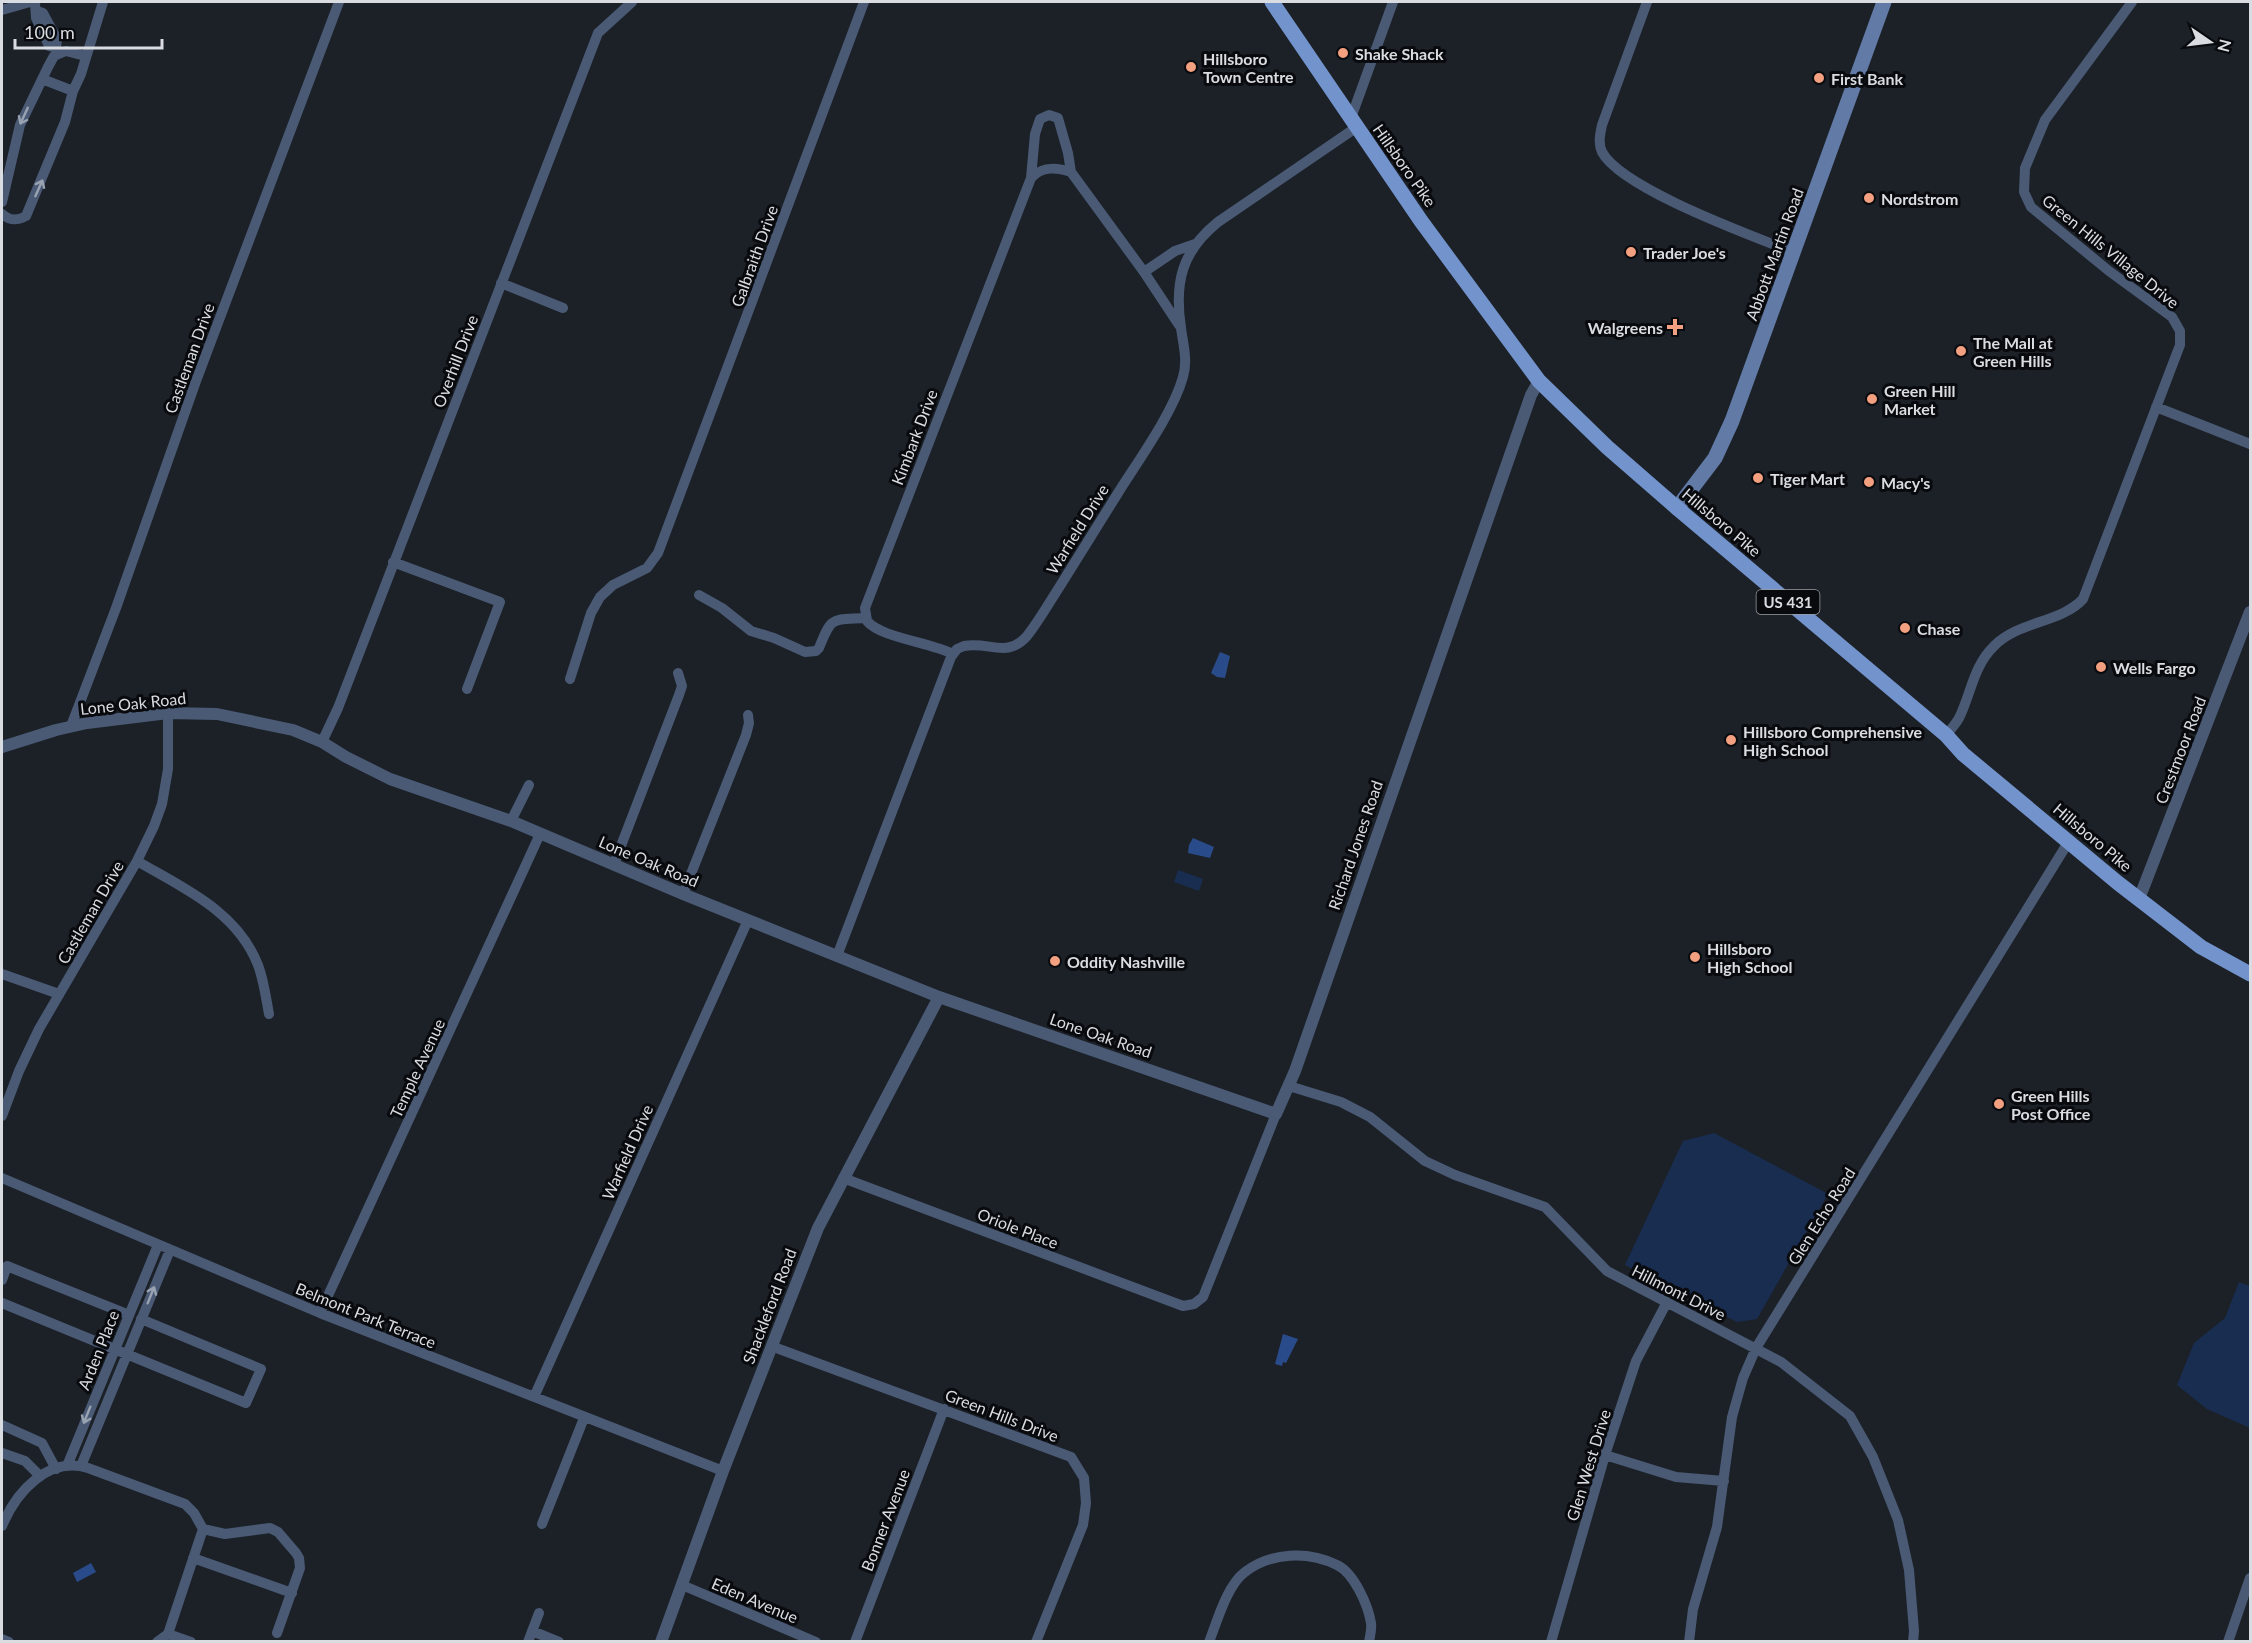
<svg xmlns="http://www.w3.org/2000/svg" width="2252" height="1643" viewBox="0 0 2252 1643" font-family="Lato,sans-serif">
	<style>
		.green { fill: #192d51 }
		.water { fill: #2a4b89 }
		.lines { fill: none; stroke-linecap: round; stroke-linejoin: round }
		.minor { stroke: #4a5a75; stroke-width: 10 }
		.tertiary { stroke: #4a5a75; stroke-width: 12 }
		.secondary { stroke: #617aa6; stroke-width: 15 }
		.primary { stroke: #7293cc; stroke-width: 15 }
		.oneway { stroke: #99a2b1 }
		.poi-dot { fill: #f2a07f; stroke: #080a0e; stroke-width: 2 }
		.labels { text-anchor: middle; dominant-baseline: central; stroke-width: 6; stroke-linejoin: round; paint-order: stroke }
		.shield { fill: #080a0e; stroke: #9a9ea2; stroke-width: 1.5 }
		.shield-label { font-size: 15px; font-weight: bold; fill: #d9dde2 }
		.poi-label { font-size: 16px; font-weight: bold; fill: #d9dde2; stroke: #080a0e; text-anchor: start }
		.street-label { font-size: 16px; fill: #d9dde2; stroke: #080a0e }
	</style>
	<rect width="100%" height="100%" fill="#1c2128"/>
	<path class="green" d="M 1178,870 L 1203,879 L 1199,891 L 1174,882 Z
		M 1714,1133 L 1828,1194 L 1757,1319 L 1737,1322 L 1625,1265 L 1683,1141 Z
		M 2239,1282 L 2250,1286 L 2250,1428 L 2207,1409 L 2177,1385 L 2194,1343 L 2225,1318 Z"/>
	<path class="water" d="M 1220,652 L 1230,656 L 1225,678 L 1217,677 L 1211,673 Z
		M 1193,838 L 1214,847 L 1210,858 L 1188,853 L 1189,845 Z
		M 1283,1334 L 1298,1339 L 1286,1363 L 1283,1362 L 1282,1366 L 1275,1364 Z
		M 91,1563 L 96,1572 L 77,1582 L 73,1573 Z"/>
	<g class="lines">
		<path class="minor" d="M 35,2 L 36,18 L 49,46 L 56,48
			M 1647,2 L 1602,125 C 1600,135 1598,143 1602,152 C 1622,189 1753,236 1793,252
			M 2,10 L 30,2
			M 37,11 L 43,13 L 57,39 L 56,48 L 58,53
			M 42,79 L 73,91
			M 1351,118 L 1393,2
			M 1031,178 C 1042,166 1056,167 1071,172
			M 2,202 L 20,125 L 48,67 L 54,56 L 66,51 L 85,56
			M 2,214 C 10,221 17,221 26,216 L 65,122 L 73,91 L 81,74 L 103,2
			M 1144,272 L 1175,251 L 1195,244
			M 501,283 L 563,308
			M 2156,407 L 2250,444
			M 393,562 L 500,602 L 467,689
			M 699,595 L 722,608 L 751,631 L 774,638 L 805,652 L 816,651 L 819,648 C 832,615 832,620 866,618
			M 953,654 C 930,642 881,638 867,621 L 865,608 L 1031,178 L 1035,134 L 1040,119 L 1049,115 L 1058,118 L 1068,153 L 1071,172 L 1144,272 L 1179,325
			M 570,679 L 591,613 L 600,597 L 613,585 L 647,568 L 658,553 L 864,2
			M 71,726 L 116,608 L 196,381 L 339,2
			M 1946,735 C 1951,729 1957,723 1960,716 C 1971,693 1974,665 1994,646 C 2018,621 2061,623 2083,599 L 2180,345 L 2180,331 L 2172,317 L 2109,271 L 2031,207 L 2024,192 L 2025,168 L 2045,120 L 2132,2
			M 322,742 L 338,708 L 598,33 L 632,2
			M 511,821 L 529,785
			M 137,861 C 183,888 237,911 258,965 C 264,981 266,998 269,1014
			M 614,864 L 679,695 L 682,686 L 678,673
			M 683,894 L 746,735 L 749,723 L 748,715
			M 837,956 L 951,657 L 957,649 L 964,646 C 989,641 1007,659 1027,636 C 1039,621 1049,603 1060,586 C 1079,555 1099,524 1118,493 C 1138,461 1173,413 1183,377 C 1188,360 1183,344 1181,328 C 1174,282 1182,251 1218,222 L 1357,127
			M 2,974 L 59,994
			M 1289,1086 L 1341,1102 L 1370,1117 L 1425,1161 L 1455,1175 L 1545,1207 L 1607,1271 L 1781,1362 L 1850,1416 L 1873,1457 L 1898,1520 L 1909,1570 L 1914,1631 L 1913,1642
			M 2,1116 L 19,1071 L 39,1029 L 137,861 L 154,826 L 162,804 L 168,769 L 168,713
			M 2,1178 L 320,1313 L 723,1471
			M 843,1178 L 1183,1306 L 1194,1304 L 1203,1297 L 1276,1114
			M 2,1280 L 7,1266 L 129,1315
			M 2,1303 L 246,1403 L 261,1369 L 141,1319
			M 320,1313 L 540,834
			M 771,1346 L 1071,1457 L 1084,1478 L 1086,1503 L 1083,1525 L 1036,1642
			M 534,1397 L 748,920
			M 2,1425 L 42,1443 L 56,1469
			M 2,1453 L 25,1461 L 40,1476
			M 1605,1455 L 1676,1477 L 1724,1481
			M 67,1466 L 158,1245
			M 81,1466 L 170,1250
			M 542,1524 L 584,1418
			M 2,1526 C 16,1492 48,1456 88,1468 L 185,1504 L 194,1513 L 203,1529 L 225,1534 L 270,1528 L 278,1532 L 296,1553 L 299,1558 L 300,1568 L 277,1633
			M 193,1558 L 292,1593
			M 682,1585 L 816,1642
			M 532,1631 L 559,1642
			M 168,1634 L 191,1642
			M 2,1639 L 9,1642
			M 157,1642 L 168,1634 L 203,1529
			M 528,1642 L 539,1613
			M 855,1642 L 944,1409
			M 1209,1642 C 1217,1622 1227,1585 1245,1572 C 1271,1552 1308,1551 1337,1565 C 1354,1573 1368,1605 1371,1623 C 1372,1629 1370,1636 1369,1642
			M 1551,1642 L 1605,1455 L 1636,1361 L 1667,1302
			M 1689,1642 L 1693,1609 L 1717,1527 L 1732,1417 L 1743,1378 L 1756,1348 L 2069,841
			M 2228,1642 L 2250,1578"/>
		<path class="tertiary" d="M 2,747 L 56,730 L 87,723 L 168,713 L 217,714 L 293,730 L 322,742 L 346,757 L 390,779 L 511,821 L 683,894 L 939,997 L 1276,1114 L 1295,1071 L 1531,395 L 1539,381
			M 2139,899 L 2250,612
			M 661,1642 L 723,1471 L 818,1228 L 939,997"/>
		<path class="secondary" d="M 1677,508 L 1715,458 L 1732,421 L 1884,2"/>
		<path class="primary" d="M 1272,2 L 1421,221 L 1539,381 L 1607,447 L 1677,508 L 1946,735 L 1963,754 L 2118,883 L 2179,930 L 2201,947 L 2250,974"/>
	</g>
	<defs><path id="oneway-shaft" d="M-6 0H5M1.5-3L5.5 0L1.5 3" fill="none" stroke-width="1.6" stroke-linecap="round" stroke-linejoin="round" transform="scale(1.5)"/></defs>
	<g class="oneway">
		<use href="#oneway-shaft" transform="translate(24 116) rotate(115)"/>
		<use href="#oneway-shaft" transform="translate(39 188) rotate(-66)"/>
		<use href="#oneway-shaft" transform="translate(151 1295) rotate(-68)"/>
		<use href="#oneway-shaft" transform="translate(87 1415) rotate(112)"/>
	</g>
	<g class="poi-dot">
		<circle cx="1343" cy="53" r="6"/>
		<circle cx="1191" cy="67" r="6"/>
		<circle cx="1819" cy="78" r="6"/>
		<circle cx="1869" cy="198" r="6"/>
		<circle cx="1631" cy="252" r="6"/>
		<path d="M1672 318h6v6h6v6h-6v6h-6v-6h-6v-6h6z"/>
		<circle cx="1961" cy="351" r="6"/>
		<circle cx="1872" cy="399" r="6"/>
		<circle cx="1758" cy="478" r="6"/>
		<circle cx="1869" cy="482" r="6"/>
		<circle cx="1905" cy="628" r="6"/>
		<circle cx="2101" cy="667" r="6"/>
		<circle cx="1731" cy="740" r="6"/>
		<circle cx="1695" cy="957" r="6"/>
		<circle cx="1055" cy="961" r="6"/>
		<circle cx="1999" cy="1104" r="6"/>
	</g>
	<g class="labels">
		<rect class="shield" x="1756.5" y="590" width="63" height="24" rx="4.5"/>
		<g class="shield-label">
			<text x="1788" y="602">US 431</text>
		</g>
		<g class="poi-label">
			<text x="1355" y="53">Shake Shack</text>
			<text x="1203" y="58">Hillsboro<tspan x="1203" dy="18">Town Centre</tspan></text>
			<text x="1831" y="78">First Bank</text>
			<text x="1881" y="198">Nordstrom</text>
			<text x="1643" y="252">Trader Joe's</text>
			<text x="1663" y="327" text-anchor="end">Walgreens</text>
			<text x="1973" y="342">The Mall at<tspan x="1973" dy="18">Green Hills</tspan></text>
			<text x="1884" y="390">Green Hill<tspan x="1884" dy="18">Market</tspan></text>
			<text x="1770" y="478">Tiger Mart</text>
			<text x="1881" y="482">Macy's</text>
			<text x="1917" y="628">Chase</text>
			<text x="2113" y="667">Wells Fargo</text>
			<text x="1743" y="731">Hillsboro Comprehensive<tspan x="1743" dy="18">High School</tspan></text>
			<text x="1707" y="948">Hillsboro<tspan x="1707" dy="18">High School</tspan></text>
			<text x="1067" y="961">Oddity Nashville</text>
			<text x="2011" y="1095">Green Hills<tspan x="2011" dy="18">Post Office</tspan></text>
		</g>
		<g class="street-label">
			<text transform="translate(1405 165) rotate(55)">Hillsboro Pike</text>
			<text transform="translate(2111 251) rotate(39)">Green Hills Village Drive</text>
			<text transform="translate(1774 254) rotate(-70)">Abbott Martin Road</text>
			<text transform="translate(754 256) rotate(-70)">Galbraith Drive</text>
			<text transform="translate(189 358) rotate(-70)">Castleman Drive</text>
			<text transform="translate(455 361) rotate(-69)">Overhill Drive</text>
			<text transform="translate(914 437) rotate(-69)">Kimbark Drive</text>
			<text transform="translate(1722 522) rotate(40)">Hillsboro Pike</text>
			<text transform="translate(1077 529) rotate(-58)">Warfield Drive</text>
			<text transform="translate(133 703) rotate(-6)">Lone Oak Road</text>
			<text transform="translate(2180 750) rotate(-69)">Crestmoor Road</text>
			<text transform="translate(2093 837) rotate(40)">Hillsboro Pike</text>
			<text transform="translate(1355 845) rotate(-71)">Richard Jones Road</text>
			<text transform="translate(649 861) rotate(23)">Lone Oak Road</text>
			<text transform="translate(90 912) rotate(-60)">Castleman Drive</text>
			<text transform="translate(1101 1035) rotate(19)">Lone Oak Road</text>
			<text transform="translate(417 1068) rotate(-65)">Temple Avenue</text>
			<text transform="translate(627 1152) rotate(-66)">Warfield Drive</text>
			<text transform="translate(1821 1216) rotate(-58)">Glen Echo Road</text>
			<text transform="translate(1018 1228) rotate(21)">Oriole Place</text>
			<text transform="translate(1679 1292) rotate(27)">Hillmont Drive</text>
			<text transform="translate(769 1306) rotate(-69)">Shackleford Road</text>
			<text transform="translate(366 1315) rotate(22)">Belmont Park Terrace</text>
			<text transform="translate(98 1350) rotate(-68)">Arden Place</text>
			<text transform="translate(1002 1415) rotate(21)">Green Hills Drive</text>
			<text transform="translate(1588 1465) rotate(-73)">Glen West Drive</text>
			<text transform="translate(885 1520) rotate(-69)">Bonner Avenue</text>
			<text transform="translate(755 1600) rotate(23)">Eden Avenue</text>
		</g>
	</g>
	<rect width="2252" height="1643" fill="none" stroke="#d9dde2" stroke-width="6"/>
	<g transform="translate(2210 42) rotate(104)" stroke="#080a0e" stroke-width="4.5" paint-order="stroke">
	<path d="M0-4.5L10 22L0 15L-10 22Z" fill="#d9dde2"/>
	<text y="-9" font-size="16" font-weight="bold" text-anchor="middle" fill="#d9dde2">N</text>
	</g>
	<path d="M15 39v9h147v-9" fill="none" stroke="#d9dde2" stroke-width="3"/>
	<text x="24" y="39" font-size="18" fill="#d9dde2" stroke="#080a0e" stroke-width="4.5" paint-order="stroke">100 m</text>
</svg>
